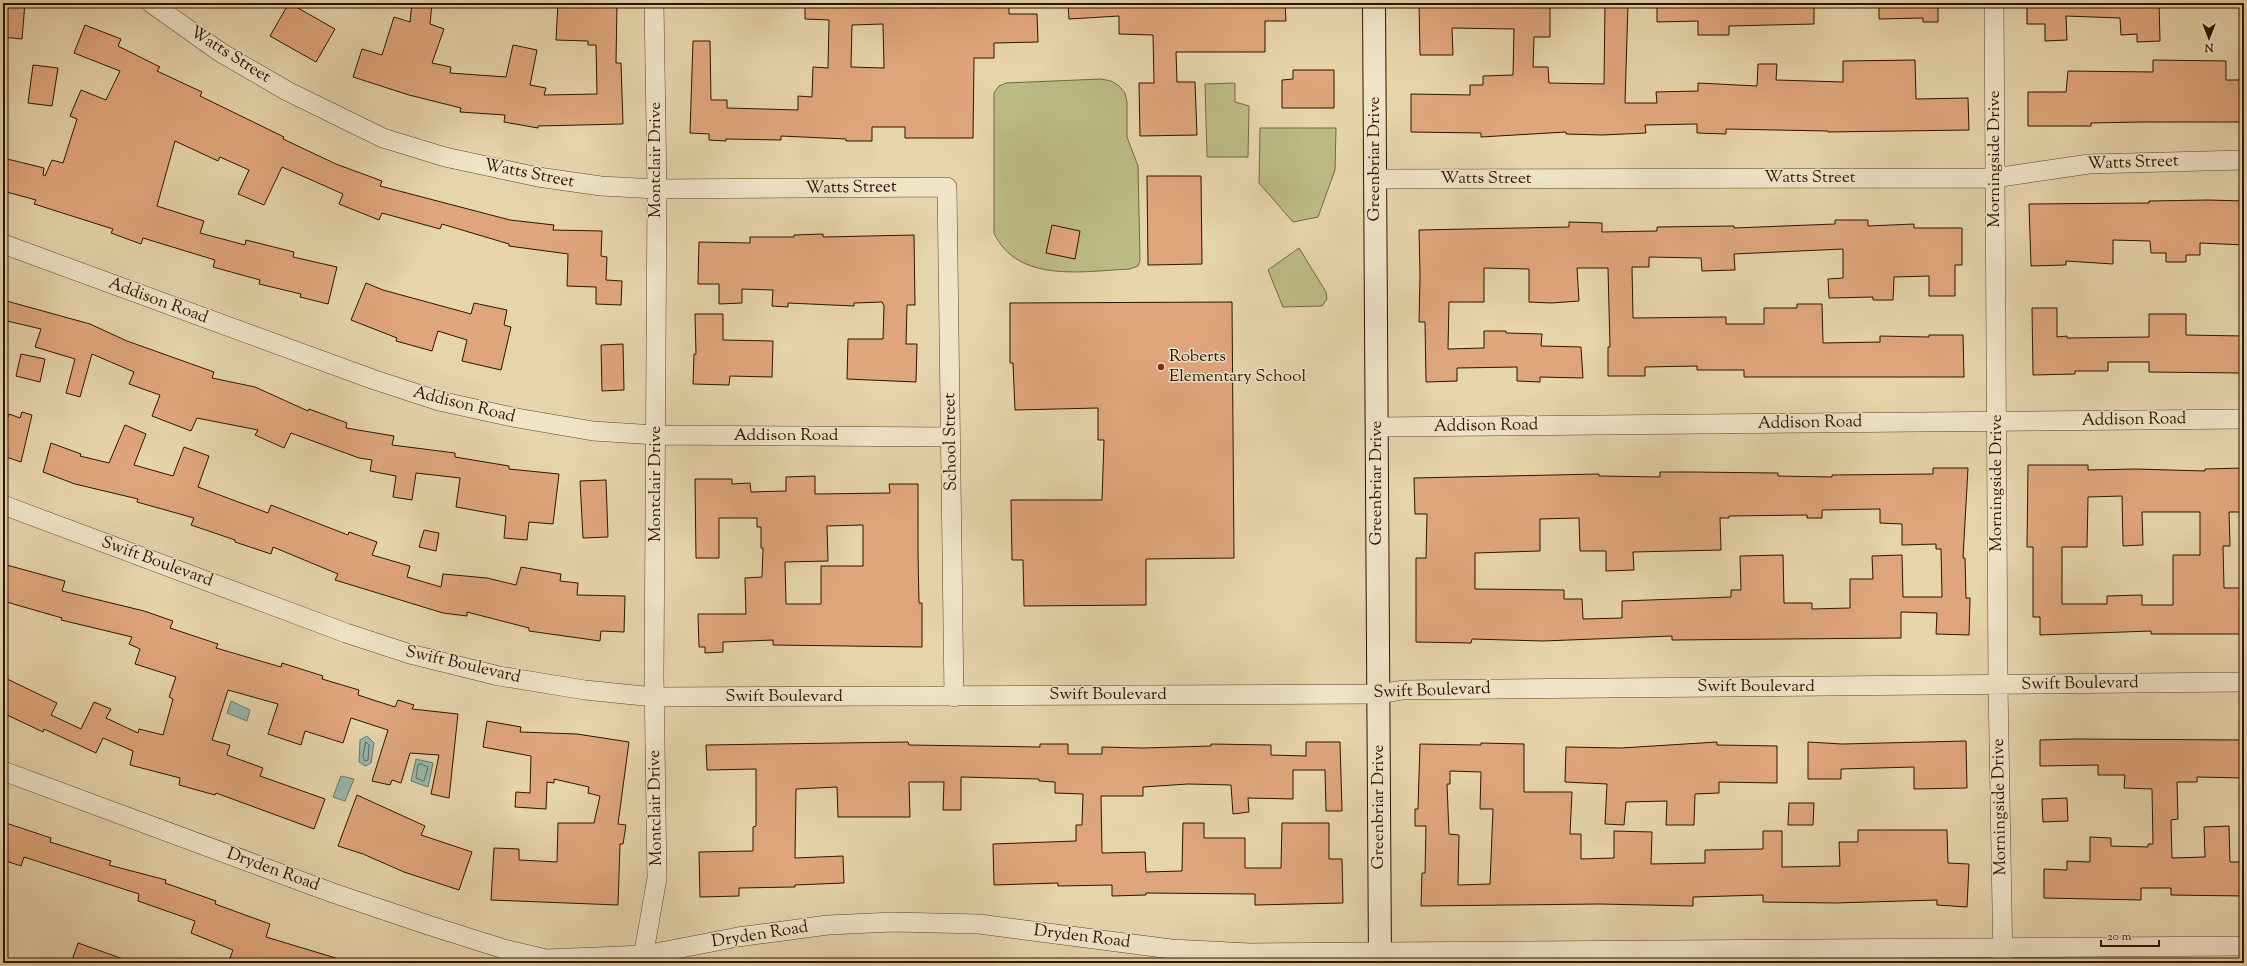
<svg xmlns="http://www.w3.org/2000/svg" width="2247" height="966" viewBox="0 0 2247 966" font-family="'Sorts Mill Goudy',serif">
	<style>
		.green { fill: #bcbb84; stroke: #746742 }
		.water { fill: #96b8ac; stroke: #6c7667 }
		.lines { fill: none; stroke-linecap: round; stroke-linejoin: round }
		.shore { stroke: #626656; stroke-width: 1 }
		.building { fill: #e0a67b; stroke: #2d1300; fill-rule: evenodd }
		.street-casing { stroke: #5b432b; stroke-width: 20 }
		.secondary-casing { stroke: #2d1300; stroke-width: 24 }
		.street { stroke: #efe3c8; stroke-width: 19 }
		.secondary { stroke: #efe3c8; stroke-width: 22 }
		.poi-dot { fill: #8f2418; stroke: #efe3c8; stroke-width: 1.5 }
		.labels { text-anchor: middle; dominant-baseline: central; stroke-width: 3; stroke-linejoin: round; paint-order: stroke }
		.street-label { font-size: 17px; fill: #2d1300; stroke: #efe3c8 }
		.poi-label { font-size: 17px; fill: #2d1300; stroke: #efe3c8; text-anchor: start }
	</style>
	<rect width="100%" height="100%" fill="#e6d4ab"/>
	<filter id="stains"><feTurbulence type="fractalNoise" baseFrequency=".005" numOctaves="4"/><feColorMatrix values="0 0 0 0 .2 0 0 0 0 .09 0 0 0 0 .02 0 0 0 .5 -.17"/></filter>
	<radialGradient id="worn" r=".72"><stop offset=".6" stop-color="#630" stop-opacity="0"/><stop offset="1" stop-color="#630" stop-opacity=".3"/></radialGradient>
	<path class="green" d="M 1101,79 L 1111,81 L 1119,86 L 1125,93 L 1127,102 L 1127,137 L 1138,166 L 1140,260 L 1138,266 L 1130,269 C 1084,271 1018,284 994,233 L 994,93 L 999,86 L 1006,83 Z
		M 1235,83 L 1235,102 L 1249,106 L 1248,157 L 1207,157 L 1205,84 Z
		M 1260,128 L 1336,128 L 1335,170 L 1318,217 L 1293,222 L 1259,183 Z
		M 1299,248 L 1326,292 L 1327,299 L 1322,306 L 1283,307 L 1268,270 Z"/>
	<path class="water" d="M 231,701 L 250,710 L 247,721 L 227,713 Z
		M 367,736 L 374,743 L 371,763 L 365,766 L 359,762 L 360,740 Z
		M 416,759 L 433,763 L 428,787 L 411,781 Z
		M 341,776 L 354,779 L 345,801 L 333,797 Z"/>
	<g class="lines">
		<path class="shore" d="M 366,742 L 369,745 L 368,760 L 365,761 L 363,757 Z
			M 421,764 L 428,767 L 424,781 L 416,778 L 418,765 Z"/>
	</g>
	<path class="building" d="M 3,3 L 25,3 L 22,39 L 3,37 Z
		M 289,3 L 335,29 L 316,62 L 270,36 Z
		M 412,3 L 432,3 L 430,24 L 444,29 L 432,63 L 451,67 L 450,73 L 506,77 L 513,45 L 537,50 L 530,85 L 546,88 L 544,95 L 597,94 L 596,45 L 588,45 L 588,41 L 556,40 L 558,3 L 617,3 L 616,63 L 621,63 L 623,124 L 538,126 L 538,128 L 504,122 L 505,115 L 460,112 L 461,108 L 409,95 L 353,77 L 362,49 L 382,55 L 394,17 L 410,22 Z
		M 805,3 L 1009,3 L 1009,14 L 1037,14 L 1038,42 L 994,43 L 994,58 L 974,58 L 973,138 L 905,138 L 905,127 L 872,127 L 872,141 L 846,141 L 846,139 L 781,136 L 781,140 L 726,139 L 726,141 L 709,140 L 709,134 L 690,133 L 693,41 L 710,41 L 711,100 L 727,100 L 727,108 L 798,110 L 798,96 L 812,97 L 813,67 L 828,68 L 829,20 L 805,19 ZM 883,24 L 884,68 L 851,67 L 852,25 Z
		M 1068,3 L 1285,3 L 1286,21 L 1265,21 L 1265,52 L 1176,52 L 1177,82 L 1195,82 L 1197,135 L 1140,136 L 1139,83 L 1154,83 L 1153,35 L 1119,34 L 1119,16 L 1069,19 Z
		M 1419,3 L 1550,3 L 1550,37 L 1534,37 L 1533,67 L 1548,67 L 1549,83 L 1604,84 L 1605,3 L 1628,3 L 1625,103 L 1657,103 L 1656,92 L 1698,91 L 1698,83 L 1757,86 L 1758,64 L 1777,64 L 1776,80 L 1843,82 L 1843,61 L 1915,60 L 1916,99 L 1968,98 L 1969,130 L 1828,132 L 1828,131 L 1726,129 L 1726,134 L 1697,133 L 1697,124 L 1645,125 L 1646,133 L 1602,135 L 1566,134 L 1566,132 L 1481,137 L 1481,133 L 1411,132 L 1411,94 L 1470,95 L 1470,85 L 1483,85 L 1483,76 L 1513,75 L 1514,29 L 1452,28 L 1453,55 L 1420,55 Z
		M 1657,3 L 1814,3 L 1814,24 L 1729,26 L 1729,35 L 1698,35 L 1698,21 L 1657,22 Z
		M 1879,3 L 1938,3 L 1938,22 L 1923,22 L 1923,18 L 1879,19 Z
		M 2027,3 L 2066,3 L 2066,5 L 2066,3 L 2159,3 L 2160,41 L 2137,42 L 2137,34 L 2121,35 L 2120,18 L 2066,16 L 2067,40 L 2045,41 L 2045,24 L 2027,24 Z
		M 85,25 L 121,39 L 118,46 L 160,67 L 157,71 L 202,92 L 200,96 L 284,137 L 283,139 L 336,164 L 382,181 L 380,186 L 510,220 L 554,225 L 553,230 L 602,231 L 601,256 L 607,257 L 606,280 L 622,281 L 621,305 L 596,304 L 596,287 L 567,286 L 568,254 L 509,246 L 509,244 L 442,224 L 440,229 L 382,213 L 379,220 L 339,204 L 343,194 L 282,167 L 264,205 L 238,194 L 249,170 L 220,157 L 218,161 L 175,141 L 157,206 L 204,221 L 200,233 L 245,245 L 246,240 L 294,252 L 293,257 L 337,267 L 328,304 L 300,297 L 301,294 L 259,284 L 260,280 L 213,267 L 215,260 L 143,238 L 141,244 L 111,233 L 113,229 L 34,204 L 36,200 L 3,191 L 3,158 L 44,168 L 43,175 L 45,176 L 52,160 L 63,163 L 77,119 L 70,116 L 81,90 L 106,100 L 120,71 L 74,53 Z
		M 2153,60 L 2226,61 L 2226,80 L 2244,80 L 2244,122 L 2140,122 L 2091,123 L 2091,126 L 2028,126 L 2028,92 L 2066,92 L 2068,71 L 2153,72 Z
		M 33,65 L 58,68 L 52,106 L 28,103 Z
		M 1293,70 L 1334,70 L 1334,108 L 1282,108 L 1282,80 L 1293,79 Z
		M 1147,176 L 1201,176 L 1202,264 L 1148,265 Z
		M 2208,200 L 2244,201 L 2244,245 L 2200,243 L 2200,255 L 2186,255 L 2186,262 L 2166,262 L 2166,253 L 2151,253 L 2150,241 L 2113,240 L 2113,264 L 2066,261 L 2066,265 L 2031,266 L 2029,204 L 2149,203 L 2149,201 Z
		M 1835,220 L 1868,220 L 1868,226 L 1914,224 L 1914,228 L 1962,228 L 1962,265 L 1955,265 L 1955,296 L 1929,296 L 1929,276 L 1894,277 L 1893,300 L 1873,300 L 1873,297 L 1829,298 L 1828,279 L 1843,278 L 1843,249 L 1734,254 L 1735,270 L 1702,271 L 1701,258 L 1649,257 L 1649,267 L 1632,267 L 1633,318 L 1726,317 L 1726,324 L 1764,324 L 1764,308 L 1797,308 L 1797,304 L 1822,304 L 1823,343 L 1880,342 L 1880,336 L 1929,337 L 1929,335 L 1963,335 L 1964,377 L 1744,377 L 1744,370 L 1697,370 L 1697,366 L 1645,367 L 1645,376 L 1608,376 L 1608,347 L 1610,347 L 1608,268 L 1577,268 L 1579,301 L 1551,303 L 1529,302 L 1529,269 L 1484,268 L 1484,302 L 1449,302 L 1448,349 L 1484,348 L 1484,331 L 1506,331 L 1506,333 L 1542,334 L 1541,346 L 1581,347 L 1583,378 L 1540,377 L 1540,382 L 1517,381 L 1517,367 L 1457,368 L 1457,381 L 1426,382 L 1425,322 L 1419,322 L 1420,275 L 1419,230 L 1569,227 L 1569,222 L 1602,223 L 1602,232 L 1657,231 L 1657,227 L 1734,226 L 1734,228 L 1835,224 Z
		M 1052,225 L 1080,231 L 1075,259 L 1046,253 Z
		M 823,234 L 823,237 L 914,235 L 915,305 L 907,305 L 906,344 L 917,344 L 916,382 L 847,379 L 848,339 L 883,339 L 884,306 L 882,302 L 854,303 L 854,306 L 788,303 L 788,307 L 772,306 L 773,290 L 742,289 L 742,303 L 719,304 L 719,284 L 698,284 L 699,242 L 750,243 L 750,237 L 794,237 L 794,235 Z
		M 366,283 L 383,290 L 471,314 L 474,303 L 507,310 L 504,325 L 511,327 L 501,370 L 462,361 L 467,340 L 438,331 L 432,351 L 396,341 L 397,338 L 351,320 Z
		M 3,300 L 90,324 L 127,341 L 214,372 L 212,378 L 255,387 L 308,411 L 309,409 L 347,423 L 346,428 L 394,436 L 392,445 L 455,453 L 455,457 L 509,466 L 509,469 L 559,474 L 553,524 L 529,522 L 527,540 L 504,538 L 506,516 L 456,507 L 460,478 L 416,473 L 412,500 L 393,497 L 396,476 L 370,471 L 372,460 L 359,458 L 291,433 L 284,448 L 255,435 L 258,430 L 197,418 L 191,431 L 152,416 L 160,395 L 129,384 L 134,372 L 92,354 L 80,397 L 66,393 L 75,359 L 35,347 L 41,329 L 3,320 Z
		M 1232,302 L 1234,558 L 1146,559 L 1146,605 L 1024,606 L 1023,560 L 1012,560 L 1011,500 L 1102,500 L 1104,440 L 1098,440 L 1098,408 L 1015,410 L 1013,363 L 1010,363 L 1010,303 Z
		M 2032,308 L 2057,308 L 2057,337 L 2067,336 L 2067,338 L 2149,337 L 2149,314 L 2186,314 L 2186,335 L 2242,336 L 2242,373 L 2149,372 L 2149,362 L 2108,362 L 2108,371 L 2075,371 L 2075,374 L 2033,375 Z
		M 695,314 L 723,314 L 723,340 L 773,341 L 772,377 L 730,376 L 729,385 L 693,384 L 694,354 L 696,354 Z
		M 623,344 L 624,390 L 602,391 L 601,345 Z
		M 21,354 L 45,359 L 40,382 L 16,376 Z
		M 22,412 L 32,415 L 21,462 L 6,457 L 8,451 L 3,450 L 3,430 L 9,414 L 20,418 Z
		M 125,425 L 146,434 L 134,465 L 173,476 L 184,447 L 209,456 L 198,487 L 268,513 L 271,505 L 348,535 L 349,532 L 377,542 L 372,555 L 410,566 L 407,577 L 441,587 L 443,574 L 487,578 L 516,585 L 521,567 L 561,574 L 560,581 L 578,583 L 577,595 L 625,596 L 624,632 L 601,631 L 600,641 L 529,631 L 529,628 L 467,612 L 467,616 L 443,613 L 335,580 L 338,574 L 273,547 L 271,554 L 235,542 L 235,540 L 191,525 L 194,518 L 137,502 L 138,499 L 75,484 L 43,472 L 51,443 L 81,454 L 80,456 L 109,463 Z
		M 2028,465 L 2088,465 L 2088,470 L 2136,469 L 2205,471 L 2205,469 L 2244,468 L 2244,512 L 2229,512 L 2230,546 L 2223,546 L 2224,588 L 2244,588 L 2244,634 L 2151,634 L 2151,631 L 2040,635 L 2040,617 L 2033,617 L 2033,547 L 2027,547 ZM 2122,496 L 2123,546 L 2143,545 L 2142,512 L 2200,512 L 2200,555 L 2173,555 L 2173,605 L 2142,605 L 2142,595 L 2107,596 L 2107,604 L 2062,604 L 2062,547 L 2087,547 L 2088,497 Z
		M 1933,468 L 1968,468 L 1963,558 L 1965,558 L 1966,598 L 1970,598 L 1969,635 L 1936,634 L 1937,613 L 1901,612 L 1901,638 L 1672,640 L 1672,636 L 1543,641 L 1472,639 L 1471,643 L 1416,642 L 1416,558 L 1426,558 L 1427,514 L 1415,514 L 1414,478 L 1599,474 L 1599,476 L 1660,477 L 1660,472 L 1692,472 L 1778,473 L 1778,476 L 1832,477 L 1832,475 L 1933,474 ZM 1880,509 L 1880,523 L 1902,524 L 1902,545 L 1936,544 L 1936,549 L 1941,549 L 1942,597 L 1903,597 L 1902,555 L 1872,556 L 1873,579 L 1850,579 L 1850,608 L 1812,609 L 1812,603 L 1784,603 L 1783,555 L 1740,556 L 1741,590 L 1731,590 L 1731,597 L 1622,601 L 1622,618 L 1583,619 L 1582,599 L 1564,599 L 1564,590 L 1475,589 L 1475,553 L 1540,551 L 1540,519 L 1579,518 L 1580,551 L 1606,551 L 1606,571 L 1634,570 L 1633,552 L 1721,550 L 1720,518 L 1729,518 L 1729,516 L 1807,515 L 1807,518 L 1822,518 L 1822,510 Z
		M 815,476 L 815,494 L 890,493 L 889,484 L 918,484 L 918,553 L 919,603 L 922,603 L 922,647 L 773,645 L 773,640 L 723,642 L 723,652 L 705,653 L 705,647 L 699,647 L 698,614 L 746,614 L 745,578 L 762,577 L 763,548 L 761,548 L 761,527 L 757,527 L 757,518 L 719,518 L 719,558 L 696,558 L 695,479 L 732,479 L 732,484 L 750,483 L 751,492 L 786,491 L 786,477 ZM 863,525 L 863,566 L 821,566 L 821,604 L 786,604 L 785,562 L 828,561 L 827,526 Z
		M 606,480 L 608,537 L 583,538 L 580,481 Z
		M 424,530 L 439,533 L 436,551 L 419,547 Z
		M 3,564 L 65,581 L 62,591 L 144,611 L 173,621 L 170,628 L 218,644 L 216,648 L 281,667 L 282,663 L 323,676 L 322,679 L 359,690 L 358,695 L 395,707 L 398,700 L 414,705 L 412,709 L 458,714 L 449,798 L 431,794 L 439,755 L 410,753 L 401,783 L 392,780 L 390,785 L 372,781 L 388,730 L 351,718 L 343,743 L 305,731 L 301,745 L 268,734 L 278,704 L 228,690 L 212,740 L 230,745 L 227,755 L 263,768 L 260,776 L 325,799 L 314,829 L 216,793 L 215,795 L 179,785 L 180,778 L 130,765 L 133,751 L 103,738 L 96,753 L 44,729 L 43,732 L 3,713 L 3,677 L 57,703 L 51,715 L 81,729 L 94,702 L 111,709 L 106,718 L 138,733 L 139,729 L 163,735 L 173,699 L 169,697 L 176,677 L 135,664 L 140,649 L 129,644 L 132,637 L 61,620 L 62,618 L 3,601 Z
		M 487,721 L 521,727 L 520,732 L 577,734 L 629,742 L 618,824 L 626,825 L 623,844 L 620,844 L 618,905 L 491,900 L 494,848 L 519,849 L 519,860 L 557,862 L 558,823 L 594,823 L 600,796 L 588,793 L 589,787 L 554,779 L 554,783 L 547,782 L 546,809 L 515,807 L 516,792 L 530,793 L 531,756 L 483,747 Z
		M 2074,739 L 2244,740 L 2244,778 L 2197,777 L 2197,782 L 2177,782 L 2178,819 L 2171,820 L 2172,858 L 2205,857 L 2204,827 L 2229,826 L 2230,862 L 2244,862 L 2244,896 L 2171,895 L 2171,888 L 2141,888 L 2141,900 L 2044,898 L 2044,869 L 2067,870 L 2067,861 L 2090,862 L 2090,837 L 2111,838 L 2111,846 L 2148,847 L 2148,844 L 2153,844 L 2152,789 L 2124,788 L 2125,775 L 2098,775 L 2098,765 L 2040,766 L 2040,740 Z
		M 1966,741 L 1967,788 L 1914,789 L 1914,767 L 1841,769 L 1841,779 L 1808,779 L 1808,742 L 1842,744 Z
		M 908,742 L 909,745 L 1040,747 L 1040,744 L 1068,744 L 1068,754 L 1102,754 L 1102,747 L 1143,748 L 1211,746 L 1211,744 L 1271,745 L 1271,755 L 1306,756 L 1306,742 L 1340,742 L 1342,811 L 1326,811 L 1325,770 L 1293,770 L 1293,799 L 1248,798 L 1249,812 L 1233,814 L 1231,785 L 1188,784 L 1143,787 L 1143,796 L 1101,796 L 1102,853 L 1145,852 L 1146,872 L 1182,871 L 1183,823 L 1204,823 L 1204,838 L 1245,838 L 1245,868 L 1281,868 L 1282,823 L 1329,823 L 1329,859 L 1342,859 L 1343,903 L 1255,905 L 1255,894 L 1146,893 L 1146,895 L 1112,896 L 1112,885 L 1058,886 L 1058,883 L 994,885 L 993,844 L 1076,841 L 1076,825 L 1082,825 L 1083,794 L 1055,793 L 1055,782 L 1039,781 L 1039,779 L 961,777 L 961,810 L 943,810 L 944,782 L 909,782 L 910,817 L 838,817 L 837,787 L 796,789 L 795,858 L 843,856 L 844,883 L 795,885 L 795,887 L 739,888 L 739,896 L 700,897 L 699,852 L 753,851 L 753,827 L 756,826 L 756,769 L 707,770 L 706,745 Z
		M 1717,742 L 1717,745 L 1777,746 L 1777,783 L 1719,782 L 1719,793 L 1695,794 L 1694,825 L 1666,825 L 1667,801 L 1626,802 L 1624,825 L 1605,824 L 1607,784 L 1565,782 L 1566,747 L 1621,748 Z
		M 1481,743 L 1524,744 L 1524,792 L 1572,792 L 1570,834 L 1581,834 L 1581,859 L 1614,858 L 1614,831 L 1652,832 L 1651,864 L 1705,863 L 1705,850 L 1763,849 L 1763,831 L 1782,831 L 1782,867 L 1840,866 L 1839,842 L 1858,842 L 1858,830 L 1947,830 L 1948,863 L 1969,864 L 1967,907 L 1937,905 L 1937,900 L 1835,903 L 1763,902 L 1763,895 L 1693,897 L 1693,906 L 1600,904 L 1421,906 L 1422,873 L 1425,873 L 1426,826 L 1415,826 L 1415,809 L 1418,809 L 1420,744 L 1481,745 ZM 1450,771 L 1481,772 L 1480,809 L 1493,809 L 1490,884 L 1458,885 L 1459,835 L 1449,834 L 1447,784 L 1450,784 Z
		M 357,795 L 425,826 L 421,835 L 472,852 L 459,890 L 404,872 L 363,854 L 338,846 Z
		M 2067,798 L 2068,821 L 2043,822 L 2042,799 Z
		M 1789,803 L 1814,803 L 1813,825 L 1788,825 Z
		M 3,822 L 51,838 L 50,842 L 111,861 L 109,865 L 166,880 L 165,883 L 216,901 L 215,904 L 270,924 L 266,937 L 339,959 L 339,963 L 228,963 L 233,950 L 191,933 L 195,921 L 138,901 L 139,894 L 24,857 L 21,866 L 3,860 Z
		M 78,943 L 129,961 L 129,963 L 71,963 Z"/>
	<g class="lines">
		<g class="street-casing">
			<path id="street" d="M 151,3 L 220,52 L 287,91 L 383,138 L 445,157 L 538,177 L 601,186 L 657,189 L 947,187 L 954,697
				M 1994,3 L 1998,685 L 2003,963
				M 1375,179 L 1994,178 L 2089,164 L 2244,160
				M 3,244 L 372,379 L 439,401 L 517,418 L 593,431 L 656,435 L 950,437
				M 1377,427 L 2244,419
				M 3,505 L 346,633 L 410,654 L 499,676 L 585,690 L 654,697 L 1379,694 L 1403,690 L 2244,682
				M 3,771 L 333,893 L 428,925 L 504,949 L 546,959 L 645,955 L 738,937 L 828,925 L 893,922 L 979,924 L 1171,949 L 1250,953 L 2244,946
				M 642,963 L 657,878 L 654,676 L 657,189 L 654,3"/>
		</g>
		<g class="secondary-casing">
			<path id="secondary" d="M 1374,3 L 1380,963"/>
		</g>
		<use href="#street" class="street"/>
		<use href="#secondary" class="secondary"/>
	</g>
	<circle class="poi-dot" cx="1161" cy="367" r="4"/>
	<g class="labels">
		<g class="street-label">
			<text transform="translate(230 55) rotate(32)">Watts Street</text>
			<text transform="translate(1375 159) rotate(-90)">Greenbriar Drive</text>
			<text transform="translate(1995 159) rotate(-90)">Morningside Drive</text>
			<text transform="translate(656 160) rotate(-90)">Montclair Drive</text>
			<text transform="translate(2133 163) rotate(-2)">Watts Street</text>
			<text transform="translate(529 174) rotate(11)">Watts Street</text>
			<text x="1810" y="178">Watts Street</text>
			<text x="1486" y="179">Watts Street</text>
			<text transform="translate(851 188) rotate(-1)">Watts Street</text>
			<text transform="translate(158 301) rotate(20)">Addison Road</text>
			<text transform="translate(464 405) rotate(14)">Addison Road</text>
			<text transform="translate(2134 420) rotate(-1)">Addison Road</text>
			<text transform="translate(1810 423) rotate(-1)">Addison Road</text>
			<text transform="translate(1486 426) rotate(-1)">Addison Road</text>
			<text x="786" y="436">Addison Road</text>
			<text transform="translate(951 442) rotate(-91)">School Street</text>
			<text transform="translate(1377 483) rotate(-90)">Greenbriar Drive</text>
			<text transform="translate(1997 483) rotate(-90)">Morningside Drive</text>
			<text transform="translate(656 484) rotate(-90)">Montclair Drive</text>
			<text transform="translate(157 562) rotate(20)">Swift Boulevard</text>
			<text transform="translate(463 665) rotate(13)">Swift Boulevard</text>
			<text transform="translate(2080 684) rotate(-1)">Swift Boulevard</text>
			<text x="1756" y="687">Swift Boulevard</text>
			<text transform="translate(1432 691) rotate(-2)">Swift Boulevard</text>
			<text x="1108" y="695">Swift Boulevard</text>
			<text x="784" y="697">Swift Boulevard</text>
			<text transform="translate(1379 807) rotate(-90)">Greenbriar Drive</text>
			<text transform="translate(2000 807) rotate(-91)">Morningside Drive</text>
			<text transform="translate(656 808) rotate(-91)">Montclair Drive</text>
			<text transform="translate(273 870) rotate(20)">Dryden Road</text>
			<text transform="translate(760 935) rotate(-9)">Dryden Road</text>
			<text transform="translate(1082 937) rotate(7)">Dryden Road</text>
		</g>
		<g class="poi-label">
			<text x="1169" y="357">Roberts<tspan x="1169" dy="20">Elementary School</tspan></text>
		</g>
	</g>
	<rect width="2247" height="966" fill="none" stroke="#e6d4ab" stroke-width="16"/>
	<rect x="4" y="4" width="2239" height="958" fill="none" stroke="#2d1300" stroke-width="2"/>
	<rect x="8" y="8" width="2231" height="950" fill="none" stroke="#2d1300"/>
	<g transform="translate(2209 38) rotate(180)" stroke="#efe3c8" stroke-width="3" paint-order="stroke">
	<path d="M0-3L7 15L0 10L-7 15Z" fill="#2d1300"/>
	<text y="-6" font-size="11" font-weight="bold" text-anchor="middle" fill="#2d1300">N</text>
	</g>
	<path d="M2101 940v6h58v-6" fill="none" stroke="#2d1300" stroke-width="2"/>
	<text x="2107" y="940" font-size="12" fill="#2d1300" stroke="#efe3c8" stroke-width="3" paint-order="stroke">20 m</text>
	<rect width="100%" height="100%" filter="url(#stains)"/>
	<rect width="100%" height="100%" fill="url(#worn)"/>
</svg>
